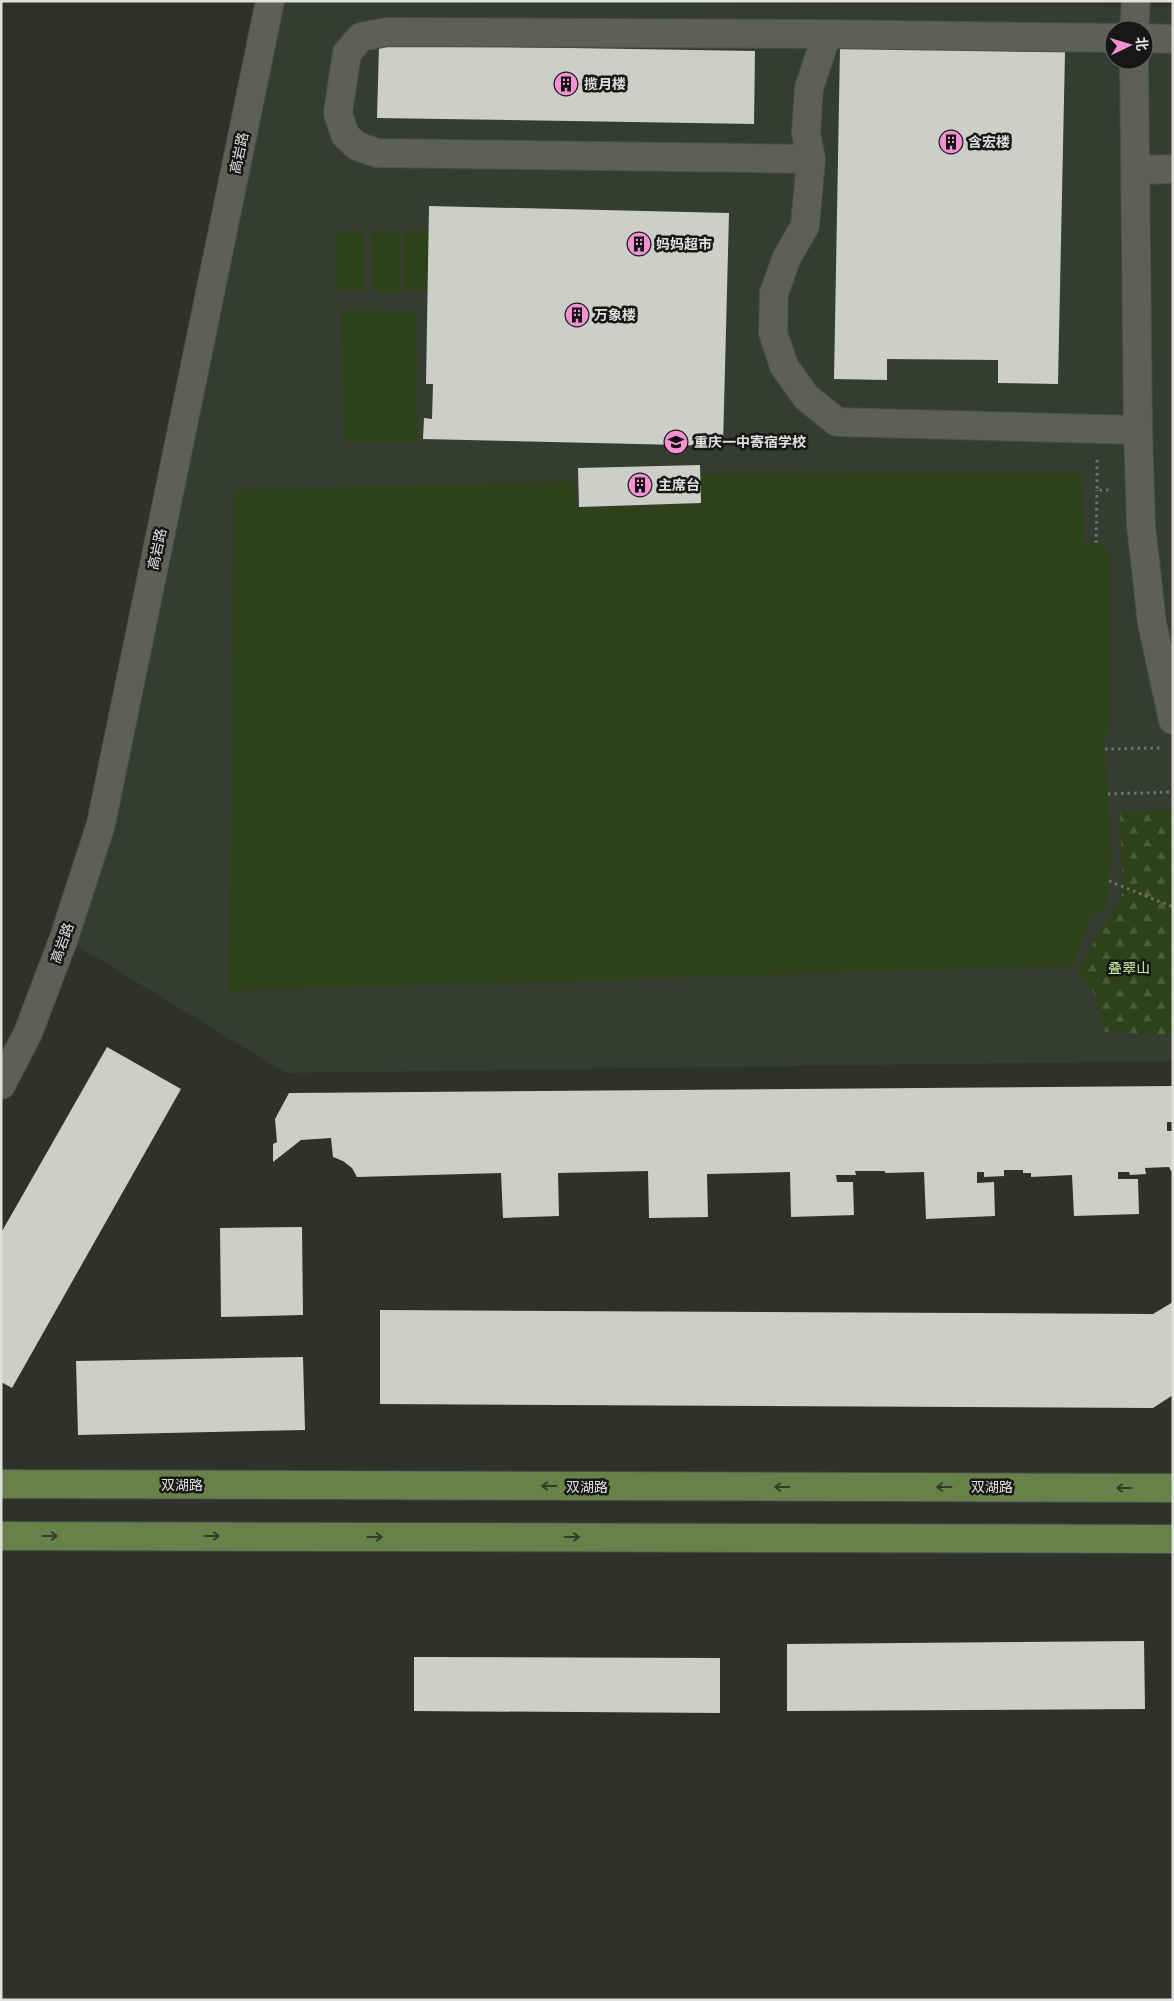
<svg xmlns="http://www.w3.org/2000/svg" width="1174" height="2001" viewBox="0 0 1174 2001" font-family="Ubuntu,'Noto Sans SC',sans-serif">
	<style>
		.built { fill: #363c32; fill-rule: evenodd }
		.forest { fill: url(#forest-firs) }
		.green { fill: #2e4219 }
		.building { fill: #cccfc9 }
		.lines { fill: none; stroke-linecap: round; stroke-linejoin: round }
		.minor-casing { stroke: #4b4d49; stroke-width: 30 }
		.major-casing { stroke: #4b4d49; stroke-width: 30 }
		.path { stroke: #6e716c; stroke-width: 3; stroke-dasharray: 2.5 4; stroke-linecap: butt }
		.minor { stroke: #5c5f5a; stroke-width: 28 }
		.major { stroke: #668149; stroke-width: 28 }
		.oneway { stroke: #333d28 }
		.labels { text-anchor: middle; dominant-baseline: central; stroke-width: 5; stroke-linejoin: round; paint-order: stroke }
		.poi-label { font-size: 14px; font-weight: bold; fill: #e0e1de; stroke: #171816; text-anchor: start }
		.street-label { font-size: 14px; fill: #e0e1de; stroke: #171816 }
		.park-label { font-size: 14px; fill: #c6f0a0; stroke: #171816 }
	</style>
	<defs>
		<pattern id="forest-firs" width="22" height="20" patternUnits="userSpaceOnUse" patternTransform="scale(1.25)"><rect width="22" height="20" fill="#2e4219"/><path d="M5 1l3.5 6h-7zM16 11l3.5 6h-7z" fill="#4c5d3a"/></pattern>
	</defs>
	<rect width="100%" height="100%" fill="#2e312c"/>
	<path class="built" d="M 270,1 L 1173,6 L 1173,1061 L 286,1073 L 64,938 ZM 1114,30 L 1144,30 L 1144,60 L 1114,60 Z"/>
	<path class="forest" d="M 1173,810 L 1173,1035 L 1105,1032 L 1095,995 L 1078,970 L 1123,893 L 1120,812 Z"/>
	<path class="green" d="M 363,230 L 364,290 L 335,291 L 335,231 Z
		M 431,230 L 431,291 L 403,291 L 403,231 Z
		M 400,231 L 400,292 L 372,291 L 371,232 Z
		M 341,310 L 416,311 L 418,442 L 343,442 Z
		M 1082,473 L 1084,543 L 1096,543 L 1110,553 L 1109,731 L 1105,736 L 1111,857 L 1105,913 L 1092,913 L 1073,966 L 228,991 L 235,489 L 574,481 L 576,508 L 699,504 L 701,503 L 701,474 Z"/>
	<path class="building" d="M 379,45 L 755,51 L 754,124 L 377,118 Z
		M 840,48 L 1065,52 L 1058,384 L 998,383 L 998,360 L 887,359 L 887,380 L 834,379 Z
		M 429,206 L 729,213 L 723,446 L 423,439 L 424,418 L 432,419 L 433,384 L 426,384 Z
		M 700,465 L 701,503 L 579,507 L 578,468 Z
		M 107,1047 L 181,1089 L 12,1388 L 1,1382 L 1,1233 Z
		M 1173,1086 L 1173,1122 L 1167,1122 L 1167,1131 L 1173,1131 L 1173,1171 L 1171,1171 L 1169,1167 L 1145,1168 L 1146,1174 L 1130,1175 L 1129,1172 L 1118,1172 L 1118,1179 L 1138,1179 L 1139,1214 L 1074,1216 L 1072,1175 L 1031,1177 L 1031,1173 L 1023,1173 L 1023,1170 L 1004,1170 L 1004,1176 L 984,1177 L 984,1172 L 977,1172 L 977,1183 L 994,1182 L 995,1216 L 926,1219 L 924,1172 L 886,1173 L 884,1171 L 855,1171 L 856,1175 L 836,1175 L 837,1182 L 853,1182 L 854,1215 L 791,1217 L 790,1172 L 707,1174 L 708,1217 L 649,1218 L 648,1171 L 558,1173 L 559,1216 L 503,1218 L 501,1173 L 357,1177 L 352,1168 L 343,1161 L 333,1157 L 331,1138 L 301,1140 L 273,1162 L 273,1144 L 277,1142 L 275,1119 L 289,1093 Z
		M 302,1227 L 303,1315 L 221,1317 L 220,1228 Z
		M 1173,1302 L 1173,1395 L 1153,1408 L 380,1404 L 380,1310 L 1153,1314 Z
		M 303,1357 L 305,1430 L 78,1435 L 76,1361 Z
		M 1144,1641 L 1145,1709 L 787,1711 L 787,1644 Z
		M 414,1657 L 720,1658 L 720,1713 L 414,1711 Z"/>
	<g class="lines">
		<g class="minor-casing">
			<path id="minor" d="M 1134,30 L 1136,1
				M 827,34 L 809,88 L 806,133 L 811,159 L 805,226 L 787,257 L 774,293 L 773,333 L 784,366 L 806,397 L 837,422 L 1138,430
				M 1144,38 L 1173,39
				M 1134,60 L 1138,430 L 1141,525 L 1152,623 L 1173,720
				M 811,159 L 377,153 L 357,146 L 345,135 L 338,113 L 347,53 L 361,37 L 387,32 L 827,34 L 1114,38
				M 1136,170 L 1173,169
				M 1,1085 L 28,1033 L 64,938 L 101,824 L 270,1"/>
		</g>
		<g class="major-casing">
			<path id="major" d="M 1,1484 L 1173,1488
				M 1,1536 L 1173,1539"/>
		</g>
		<path class="path" d="M 1097,460 L 1097,490 L 1110,490
			M 1096,543 L 1097,490
			M 1105,749 L 1160,748
			M 1108,794 L 1173,792
			M 1109,881 L 1173,907"/>
		<use href="#minor" class="minor"/>
		<use href="#major" class="major"/>
	</g>
	<defs><path id="oneway-shaft" d="M-6 0H5M1.5-3L5.5 0L1.5 3" fill="none" stroke-width="1.6" stroke-linecap="round" stroke-linejoin="round" transform="scale(1.25)"/></defs>
	<g class="oneway">
		<use href="#oneway-shaft" transform="translate(549 1486) rotate(-180)"/>
		<use href="#oneway-shaft" transform="translate(782 1487) rotate(-180)"/>
		<use href="#oneway-shaft" transform="translate(944 1487) rotate(-180)"/>
		<use href="#oneway-shaft" transform="translate(1124 1488) rotate(-180)"/>
		<use href="#oneway-shaft" transform="translate(50 1536)"/>
		<use href="#oneway-shaft" transform="translate(212 1536)"/>
		<use href="#oneway-shaft" transform="translate(375 1537)"/>
		<use href="#oneway-shaft" transform="translate(572 1537)"/>
	</g>
	<defs>
		<g id="building-disc" transform="scale(1.25)"><circle r="9.5" fill="#f491d3" stroke="#171816"/><path d="M-4-6H4V6H1V3H-1V6H-4ZM-2.5-4.3h1.7v1.8h-1.7ZM.8-4.3h1.7v1.8H.8ZM-2.5-1h1.7V.8h-1.7ZM.8-1h1.7V.8H.8Z" fill="#111"/></g>
		<g id="school-disc" transform="scale(1.25)"><circle r="9.5" fill="#f491d3" stroke="#171816"/><path d="M0-5L7-2L0 1L-7-2ZM-4 1L0 2.5L4 1V4Q0 6-4 4Z" fill="#111"/></g>
	</defs>
	<g fill-rule="evenodd">
		<use href="#building-disc" x="566" y="84"/>
		<use href="#building-disc" x="951" y="142"/>
		<use href="#building-disc" x="639" y="244"/>
		<use href="#building-disc" x="577" y="315"/>
		<use href="#school-disc" x="676" y="442"/>
		<use href="#building-disc" x="640" y="485"/>
	</g>
	<g class="labels">
		<g class="poi-label">
			<text x="584" y="84">揽月楼</text>
			<text x="968" y="142">含宏楼</text>
			<text x="656" y="244">妈妈超市</text>
			<text x="594" y="315">万象楼</text>
			<text x="694" y="442">重庆一中寄宿学校</text>
			<text x="658" y="485">主席台</text>
		</g>
		<g class="street-label">
			<text transform="translate(239 153) rotate(-78)">高岩路</text>
			<text transform="translate(157 549) rotate(-78)">高岩路</text>
			<text transform="translate(62 943) rotate(-70)">高岩路</text>
			<text x="182" y="1485">双湖路</text>
			<text x="587" y="1487">双湖路</text>
			<text x="992" y="1487">双湖路</text>
		</g>
		<g class="park-label">
			<text x="1129" y="968">叠翠山</text>
		</g>
	</g>
	<rect width="1174" height="2001" fill="none" stroke="#e0e1de" stroke-width="5"/>
	<g transform="translate(1129 45) rotate(85)"><circle r="24" fill="#171816" stroke="#676866"/>
	<path d="M0-4L9 19L0 12L-9 19Z" fill="#f491d3"/>
	<text y="-8" font-size="14" font-weight="bold" text-anchor="middle" fill="#e0e1de">北</text>
	</g>
</svg>
